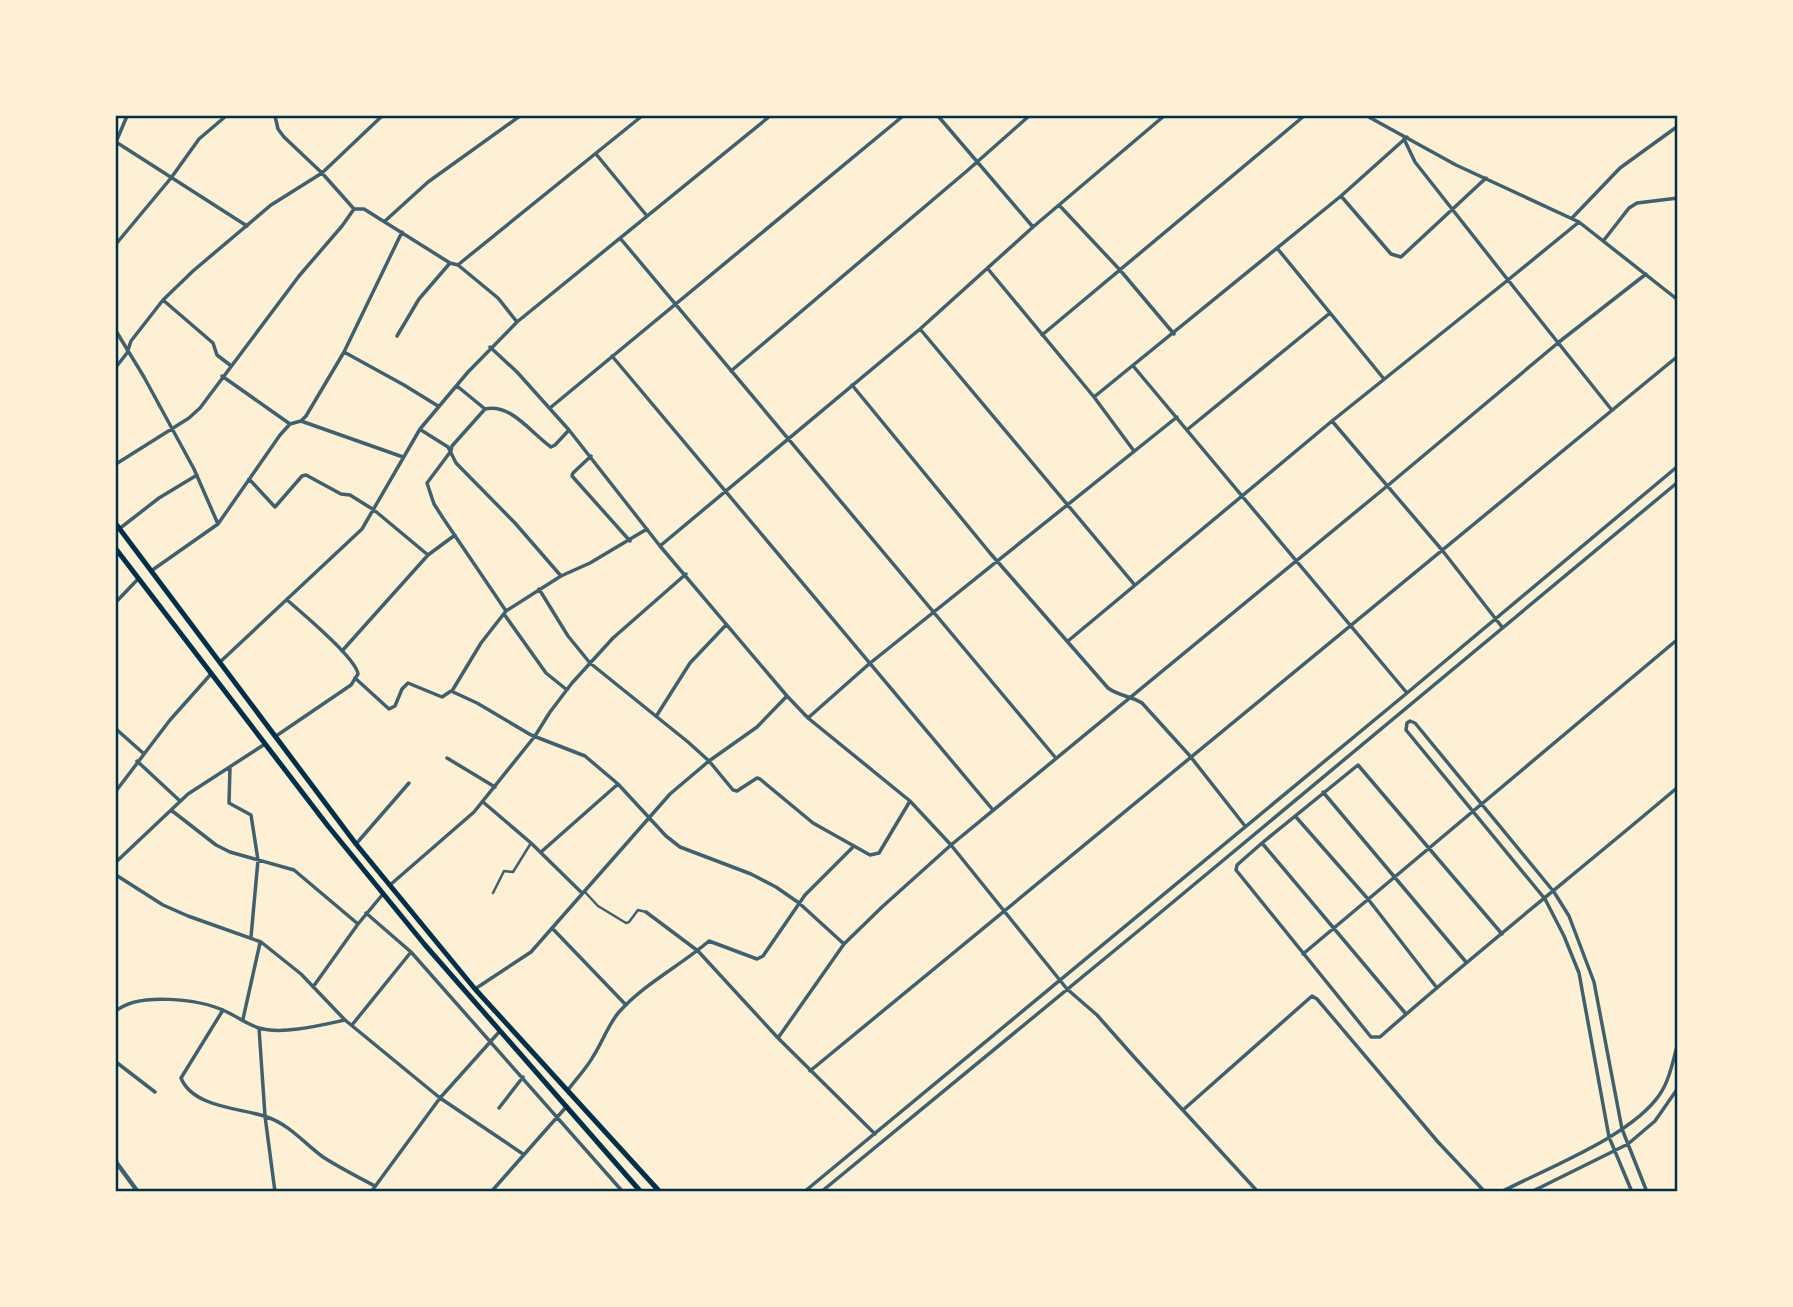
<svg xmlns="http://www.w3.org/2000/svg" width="1793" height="1307" viewBox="0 0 1793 1307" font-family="'Nunito Sans',sans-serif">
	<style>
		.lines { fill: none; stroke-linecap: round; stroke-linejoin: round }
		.pedestrian { stroke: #3f606c; stroke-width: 2.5 }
		.minor { stroke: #3f606c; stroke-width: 3.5 }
		.tertiary { stroke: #3f606c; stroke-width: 4.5 }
		.primary { stroke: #003049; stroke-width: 5 }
		.neatline { fill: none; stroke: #003049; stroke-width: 2.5 }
	</style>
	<rect width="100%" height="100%" fill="#fdf0d5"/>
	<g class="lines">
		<path class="pedestrian" d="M 584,891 L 598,906 L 626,923 L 629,922 L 638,910 L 646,912
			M 493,893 L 504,871 L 513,872 L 531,843"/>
		<path class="minor" d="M 275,116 L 278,129 L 284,137 L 322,173 L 354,209 L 364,209 L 450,263 L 458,265 L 498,298 L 517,322
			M 938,116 L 1033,227
			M 1367,116 L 1456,165 L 1579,222 L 1678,300
			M 1404,139 L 1415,162 L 1508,280 L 1579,222
			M 116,142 L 247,226
			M 116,142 L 127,116
			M 596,154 L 647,216
			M 1341,196 L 1391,254 L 1401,257 L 1486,178
			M 1059,205 L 1120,270 L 1174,334
			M 1572,218 L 1620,168 L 1678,126
			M 385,221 L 428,182 L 520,116
			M 620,238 L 1055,757
			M 1604,240 L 1629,208 L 1637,203 L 1678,198
			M 116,244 L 171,178 L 199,139 L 226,116
			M 1277,248 L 1384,379
			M 459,264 L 642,116
			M 988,269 L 1094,397 L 1134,451
			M 163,300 L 213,343 L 217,355 L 230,365
			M 920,329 L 1134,584
			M 116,331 L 144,377 L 194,469 L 218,524
			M 1042,335 L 1304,116
			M 397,336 L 419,299 L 450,263
			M 490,347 L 517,372 L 569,430 L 660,546 L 787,696 L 808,718 L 910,801 L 951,845 L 1067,989 L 1097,1015 L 1135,1058 L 1258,1192
			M 344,352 L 404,385 L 438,406
			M 612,356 L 993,810
			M 116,367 L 127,353 L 131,341 L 163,300 L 193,271 L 271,205 L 322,173 L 382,116
			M 1134,367 L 1407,693
			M 731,371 L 968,170 L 1029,116
			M 222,376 L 290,424
			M 852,385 L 990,553 L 1108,688 C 1119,696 1131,696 1142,703 L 1190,756 L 1245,826
			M 457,386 L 485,409
			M 1094,397 L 1341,196 L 1407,137
			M 550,408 L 903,116
			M 301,421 L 403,457
			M 1332,421 L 1442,550 L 1502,627
			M 1188,429 L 1330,313
			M 421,430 L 448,447 L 456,463 L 515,523 L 561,576
			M 591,456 L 573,473 L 572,476 L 630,541
			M 116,464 L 189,418 L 200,408 L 299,276 L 342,226 L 354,209
			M 249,479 L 275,507 L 302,476 L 306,475 L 341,494 L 350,495 L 374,510 L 428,555
			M 119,529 L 159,498 L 197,475
			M 660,546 L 920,329 L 1033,227 L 1164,116
			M 151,571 L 218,524 L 280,435 L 290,424 L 301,421 L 306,416 L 344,352 L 402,232
			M 539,589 L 568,636 L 590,663 L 688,742 L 709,761 L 733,790 L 737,791 L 757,778 L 760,779 L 813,823 L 870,855 L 879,853 L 910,801
			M 116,602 L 138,579
			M 506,611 L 443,518 L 434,504 L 427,483 L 451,451 L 452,446 L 485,409 C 511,403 531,433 551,447 L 555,445 L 569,430
			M 504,614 L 546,673 L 567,690
			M 1068,641 L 1332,421 L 1508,280 L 1611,409
			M 342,651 L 428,555 L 455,535
			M 220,662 L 362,529 L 420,429 L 468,372 L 517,322 L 770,116
			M 355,678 L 389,709 L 395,706 L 402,689 L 408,683 L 442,697 L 451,691 L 477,703 L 531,735 L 585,756 L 618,784 L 666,836 L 680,847 L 751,874 L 776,887 L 799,903 L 844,944
			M 452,691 L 481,643 L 506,611 L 561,576 L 590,563 L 647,529
			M 657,715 L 690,663 L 726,625
			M 808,718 L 869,664 L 1177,417
			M 116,729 L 143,753
			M 276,736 L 351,685 L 358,674 C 356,658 302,613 287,600
			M 447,758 L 495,787
			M 137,761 L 180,801
			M 230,767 L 229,803 L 251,815 L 258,860 L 251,937
			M 116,791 L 170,720 L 211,674
			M 1323,792 L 1466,962
			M 483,802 L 531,843 L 582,893
			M 171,810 L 216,845 L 230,852 L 294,870 L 358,924
			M 1296,817 L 1368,899 L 1437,988
			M 1262,843 L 1406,1014
			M 356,844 L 409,783
			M 541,852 L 618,784
			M 116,862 L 188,794 L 265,744
			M 116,875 L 163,905 L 188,916 L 261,942 L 301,974 L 345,1020 L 440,1098 L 523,1154
			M 390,885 L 474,812 L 535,736 L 550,712 L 572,683 L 613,638 L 686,574
			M 646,912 L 698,951 L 778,1038 L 875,1134
			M 366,913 L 411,952 L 623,1192
			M 552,928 L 626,1005
			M 1502,934 L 1358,765 L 1262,843 L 1237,865 L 1236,870 L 1371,1037 L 1380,1037 C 1477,951 1579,871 1678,787
			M 1303,954 L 1678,639
			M 313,987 L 358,924 L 383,894
			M 475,989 L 531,952 L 670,794 L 709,761 L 757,727 L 787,696
			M 223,1010 L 181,1078 C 193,1108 242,1108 267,1117 C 290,1125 304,1143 323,1157 C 340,1168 358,1177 375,1186
			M 116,1011 C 138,992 199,999 225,1011 C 236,1016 247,1024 259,1028 C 282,1035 322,1025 345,1020
			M 243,1019 L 260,943
			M 352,1025 L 411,952
			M 259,1028 L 265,1116 L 275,1192
			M 778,1038 L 844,944 L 882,907 L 951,845 L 1386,487 L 1559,342 L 1646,274
			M 116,1062 L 155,1092
			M 810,1071 L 1678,356
			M 568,1090 C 576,1079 587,1068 594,1055 C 603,1041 608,1025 619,1012 C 645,983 680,966 709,941 L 757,959 L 763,956 L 805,895 L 853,847
			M 499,1108 L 523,1077
			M 1183,1110 L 1312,996 L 1317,999 L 1438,1142 L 1485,1192
			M 371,1192 L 440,1098 L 500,1031
			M 491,1192 L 567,1106
			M 804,1192 L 1407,693 L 1678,466
			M 821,1192 L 1143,927 L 1678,482
			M 1501,1192 C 1547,1168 1632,1136 1660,1094 C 1670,1079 1673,1060 1678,1043
			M 1531,1192 L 1628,1144 L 1655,1121 L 1678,1088
			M 1632,1192 L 1609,1137 L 1579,973 L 1564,936 L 1545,899 L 1406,730 L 1407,723 L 1410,721 L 1415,723 L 1554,892 L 1569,916 L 1594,982 L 1622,1129 L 1647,1192"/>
		<path class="tertiary" d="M 116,1162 L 138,1192"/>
		<path class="primary" d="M 116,524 L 356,844 L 475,989 L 660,1192
			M 116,549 L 328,826 L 425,945 L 641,1192"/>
	</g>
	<rect width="1793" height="1307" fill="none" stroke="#fdf0d5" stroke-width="234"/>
	<rect x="117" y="117" width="1559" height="1073" class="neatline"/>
</svg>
